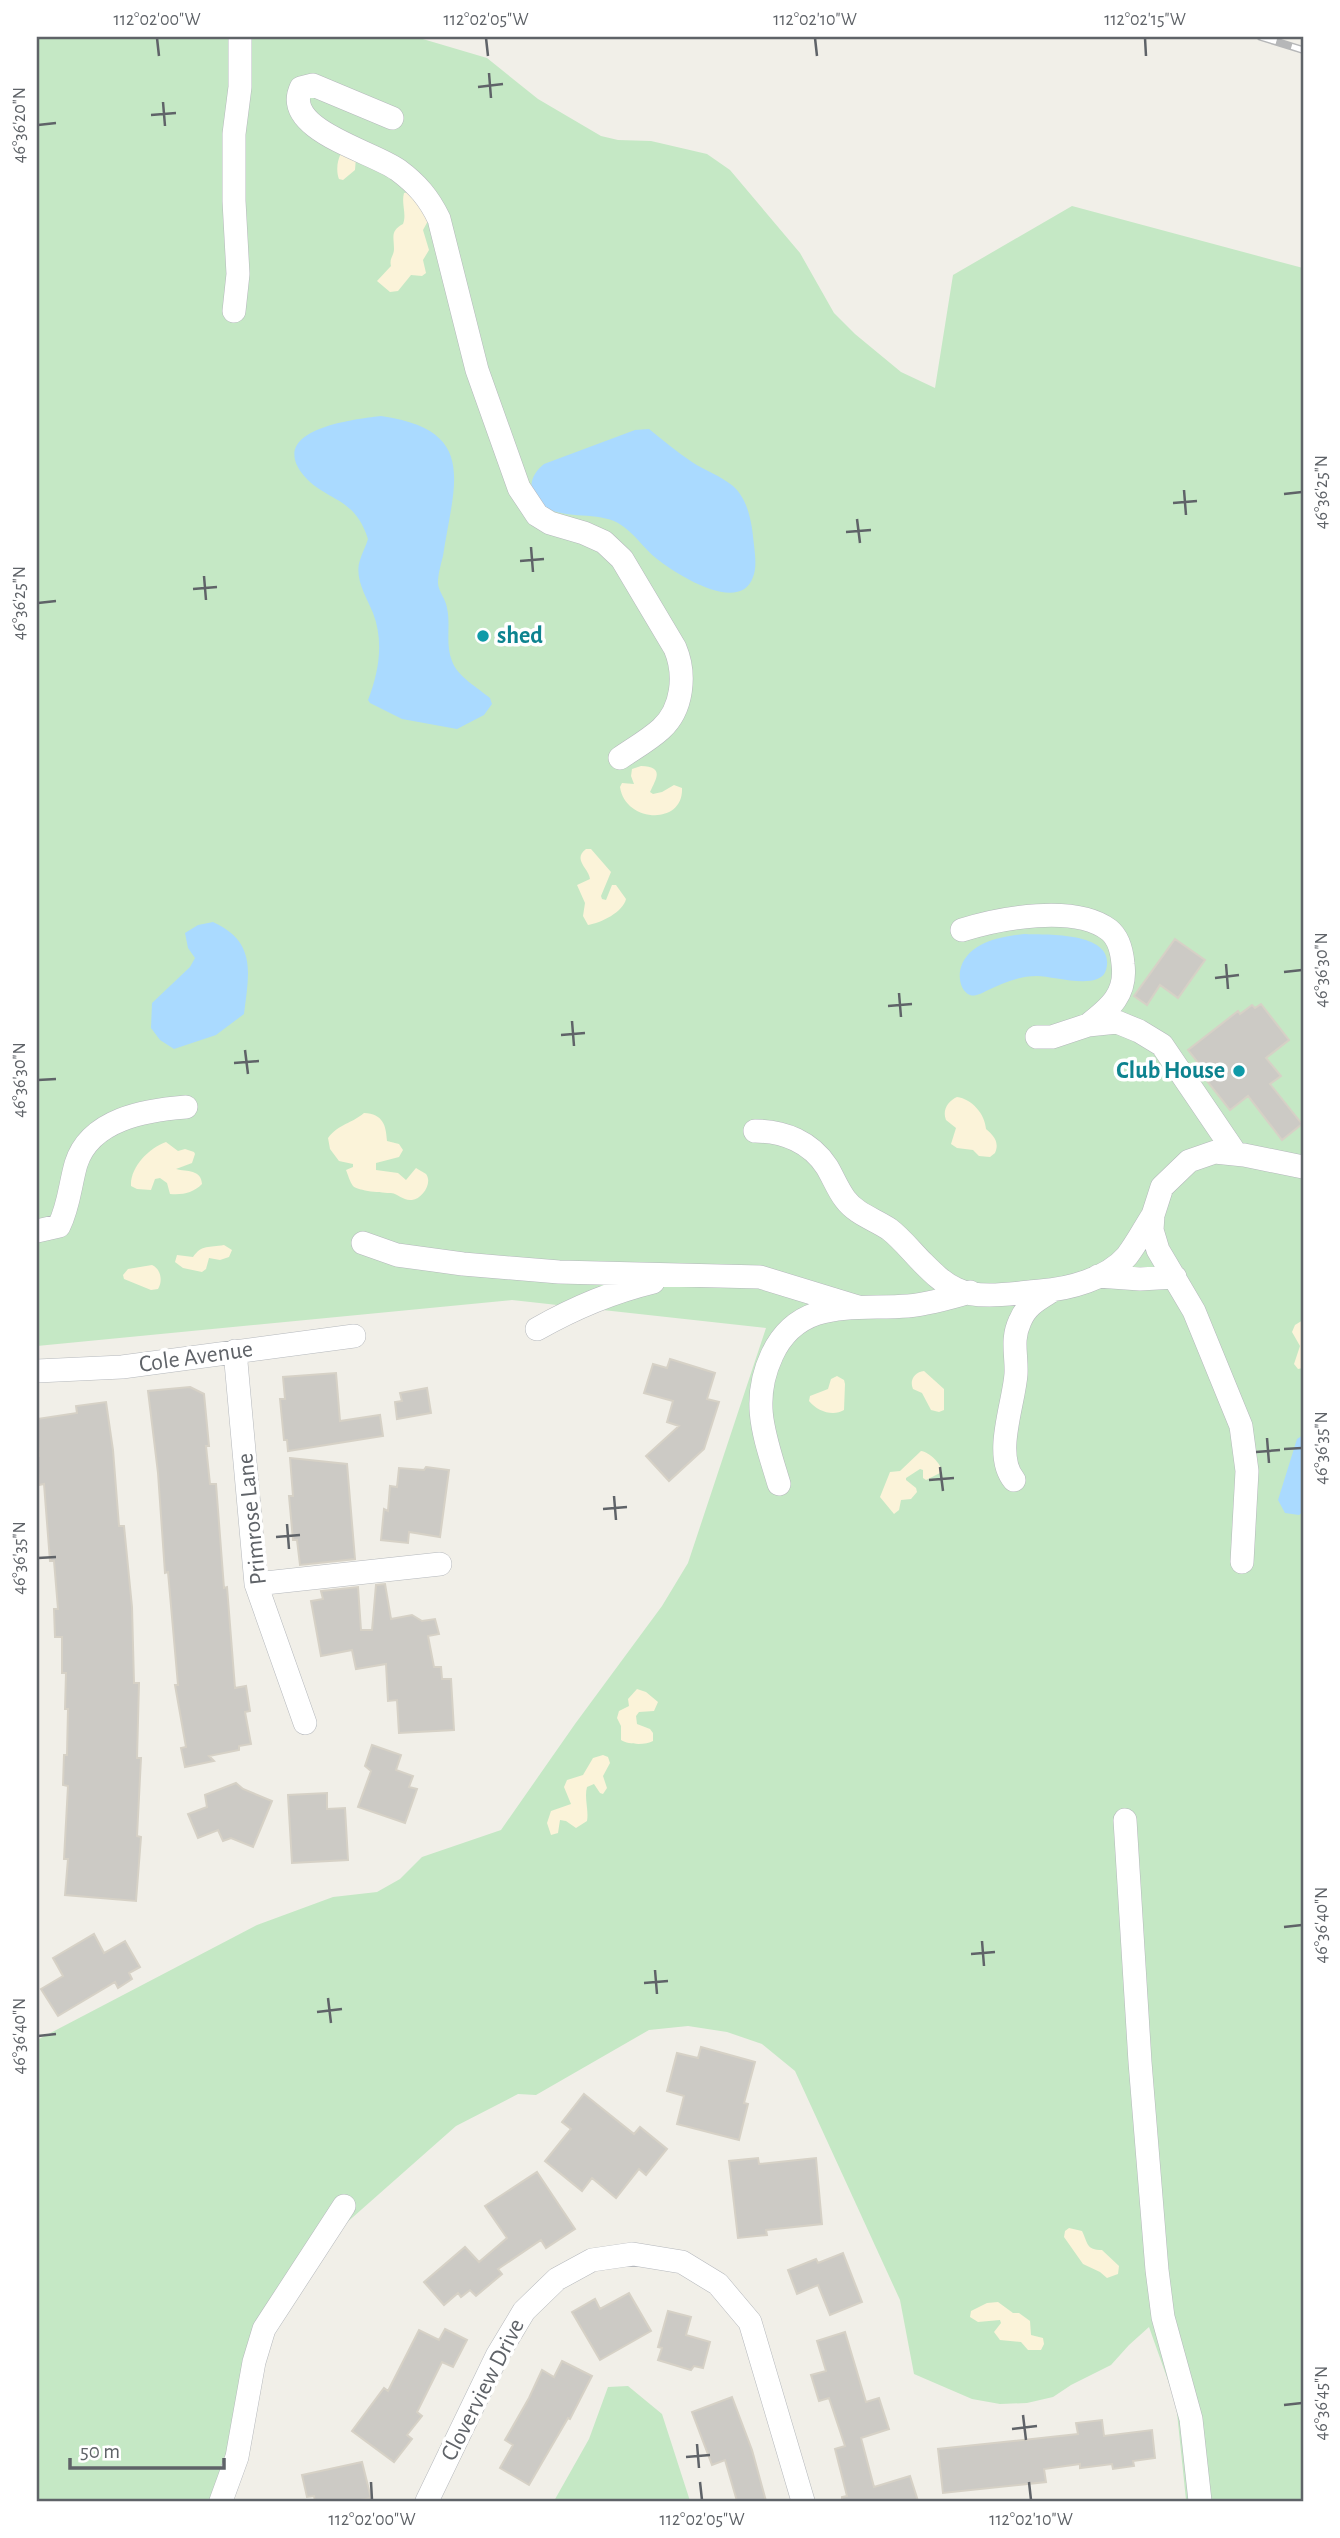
<svg xmlns="http://www.w3.org/2000/svg" width="1340" height="2538" viewBox="0 0 1340 2538" font-family="'Alegreya Sans',sans-serif">
	<style>
		.green { fill: #c5e8c5 }
		.sand { fill: #fbf3d9 }
		.water { fill: #aadaff }
		.building { fill: #cccac5; stroke: #d6d1c6; stroke-width: 2 }
		.lines { fill: none; stroke-linecap: round; stroke-linejoin: round }
		.minor-casing { stroke: #b5b8bc; stroke-width: 24 }
		.minor { stroke: #fff; stroke-width: 23 }
		.rail-casing { stroke: #b6b7b8; stroke-width: 8 }
		.rail { stroke: #fff; stroke-width: 5; stroke-dasharray: 16; stroke-linecap: butt }
		.ticks { fill: none; stroke: #5f6368; stroke-width: 2.5 }
		.culture-dot { fill: #0f9aa8; stroke: #fff; stroke-width: 2.5 }
		.labels { text-anchor: middle; dominant-baseline: central; stroke-width: 7; stroke-linejoin: round; paint-order: stroke }
		.culture-label { font-size: 24px; font-weight: bold; fill: #0d838f; stroke: #fff; text-anchor: start }
		.street-label { font-size: 24px; fill: #5f6368; stroke: #fff }
		.neatline { fill: none; stroke: #5f6368; stroke-width: 2.5 }
		.ticks-label { font-size: 18px; text-anchor: middle; fill: #5f6368 }
	</style>
	<rect width="100%" height="100%" fill="#f1efe8"/>
	<path class="green" d="M 37,37 L 416,37 L 487,58 L 538,99 L 601,136 L 618,140 L 651,141 L 707,154 L 730,170 L 800,253 L 834,313 L 855,334 L 901,372 L 935,388 L 953,275 L 1072,206 L 1303,268 L 1303,2501 L 1183,2501 L 1186,2500 L 1176,2403 L 1149,2327 L 1129,2345 L 1111,2365 L 1071,2385 L 1053,2397 L 1027,2403 L 1000,2404 L 972,2399 L 914,2374 L 900,2300 L 795,2071 L 762,2044 L 727,2032 L 688,2026 L 649,2030 L 536,2095 L 518,2094 L 456,2126 L 327,2240 L 286,2295 L 221,2501 L 37,2501 L 37,2040 L 257,1925 L 333,1897 L 377,1892 L 400,1879 L 422,1857 L 501,1830 L 575,1724 L 662,1606 L 688,1563 L 766,1328 L 512,1300 L 37,1346 Z
		M 628,2386 L 662,2414 L 690,2501 L 554,2501 L 589,2439 L 608,2387 Z"/>
	<path class="sand" d="M 341,154 L 356,157 L 355,170 L 343,180 L 339,179 C 336,172 337,160 341,154 Z
		M 410,192 L 429,219 L 423,230 L 429,250 L 423,260 L 426,273 L 422,276 L 411,275 L 398,291 L 390,292 L 377,281 L 391,266 C 389,258 394,256 394,249 C 394,237 390,231 403,224 C 407,214 401,204 404,193 Z
		M 641,766 C 664,767 657,777 650,792 L 653,794 L 662,792 L 674,785 L 682,788 C 684,826 625,823 620,787 L 622,783 L 634,784 L 631,776 L 632,769 Z
		M 586,849 L 591,849 L 611,872 L 601,896 L 602,899 L 606,900 L 612,885 L 616,885 L 626,899 C 623,912 601,923 588,925 L 583,916 L 585,903 L 577,885 L 590,879 C 589,868 572,860 586,849 Z
		M 957,1097 C 972,1099 985,1114 986,1129 C 993,1135 1000,1142 995,1153 L 990,1157 L 979,1156 L 973,1150 L 957,1148 L 951,1144 L 956,1128 L 946,1120 C 942,1110 948,1101 957,1097 Z
		M 364,1113 C 383,1114 386,1125 387,1141 L 399,1144 L 403,1150 L 399,1157 L 376,1163 L 376,1170 L 398,1173 L 406,1180 L 416,1168 C 419,1170 423,1172 426,1174 C 433,1183 422,1199 412,1200 C 403,1201 399,1194 391,1193 C 383,1193 358,1191 353,1186 C 350,1182 348,1175 346,1170 L 353,1167 L 353,1164 L 339,1161 L 330,1149 L 328,1138 C 340,1123 351,1124 364,1113 Z
		M 166,1142 L 178,1151 L 185,1149 L 194,1152 L 195,1154 L 192,1163 L 176,1169 C 187,1172 201,1169 202,1184 C 193,1193 183,1195 170,1194 L 167,1183 L 160,1178 L 155,1179 L 151,1190 L 137,1189 L 131,1186 C 130,1167 149,1148 166,1142 Z
		M 224,1245 L 232,1250 L 229,1257 L 220,1260 L 209,1258 L 206,1269 L 202,1272 L 183,1268 L 175,1262 L 177,1255 L 193,1257 C 202,1244 209,1248 224,1245 Z
		M 152,1265 C 161,1269 163,1281 158,1289 L 151,1290 L 124,1279 L 123,1275 L 128,1269 Z
		M 1303,1320 L 1303,1368 L 1298,1369 L 1294,1364 L 1300,1346 L 1292,1332 L 1295,1325 Z
		M 924,1371 L 944,1389 L 944,1410 L 939,1412 L 931,1410 L 922,1393 L 913,1389 C 909,1380 915,1372 924,1371 Z
		M 837,1376 L 844,1380 L 845,1384 L 844,1410 C 833,1417 817,1411 809,1401 L 810,1396 L 828,1389 L 831,1379 Z
		M 921,1451 C 929,1452 941,1463 942,1472 L 926,1480 L 923,1478 L 923,1470 L 920,1469 L 906,1478 L 906,1480 L 916,1488 L 917,1492 L 911,1499 L 901,1500 L 899,1510 L 894,1514 L 880,1497 L 890,1472 L 900,1471 Z
		M 637,1689 L 646,1692 L 658,1702 L 654,1711 L 639,1712 L 636,1716 L 637,1724 L 650,1729 L 653,1733 L 653,1741 C 646,1745 629,1745 621,1740 L 621,1726 L 617,1718 L 619,1711 L 629,1706 L 628,1699 Z
		M 603,1755 L 608,1757 L 610,1763 L 603,1776 L 607,1788 L 603,1794 L 600,1793 L 594,1784 L 587,1787 C 584,1798 589,1810 587,1821 L 576,1828 L 566,1821 L 560,1820 L 558,1833 L 551,1835 L 547,1823 L 551,1811 L 571,1804 L 564,1787 L 567,1780 L 583,1775 L 593,1758 Z
		M 1069,2228 L 1082,2231 C 1088,2243 1086,2250 1102,2250 L 1119,2266 L 1118,2274 L 1107,2278 L 1100,2272 L 1083,2264 L 1064,2237 L 1065,2231 Z
		M 998,2302 L 1013,2313 L 1019,2313 L 1030,2321 L 1031,2335 L 1043,2338 L 1044,2344 L 1041,2350 L 1028,2350 L 1021,2342 L 1000,2340 L 994,2332 L 1001,2323 L 1000,2320 L 978,2322 L 970,2317 L 971,2311 L 987,2303 Z"/>
	<path class="water" d="M 381,416 C 479,430 454,483 443,556 C 441,564 438,574 438,583 C 438,591 446,599 447,608 C 451,625 445,644 452,661 C 457,676 478,688 490,698 L 492,704 L 484,715 L 457,729 L 402,719 L 370,703 L 368,700 C 379,672 384,641 373,613 C 366,596 354,578 360,560 C 362,553 366,546 368,539 C 354,494 323,502 301,472 C 270,428 357,419 381,416 Z
		M 649,429 C 663,440 677,452 692,462 C 704,470 721,476 733,486 C 749,500 752,525 754,545 C 755,554 757,568 753,577 C 740,615 676,574 657,559 C 643,548 634,532 618,523 C 593,509 551,524 535,496 C 527,484 534,472 544,464 L 635,430 Z
		M 213,922 C 257,942 249,973 244,1014 L 216,1035 L 174,1049 L 160,1040 L 151,1028 L 152,1003 L 190,967 L 195,958 L 188,948 L 185,933 L 198,925 Z
		M 1024,934 C 1045,935 1117,931 1106,970 C 1100,991 1053,976 1037,976 C 1018,976 1002,984 986,991 C 982,993 975,997 970,995 C 960,991 958,976 961,967 C 969,942 1002,936 1024,934 Z
		M 1303,1435 L 1303,1512 L 1299,1515 L 1285,1513 L 1278,1500 L 1297,1439 Z"/>
	<path class="building" d="M 1175,939 L 1205,960 L 1178,998 L 1160,985 L 1147,1005 L 1134,996 Z
		M 1261,1004 L 1289,1040 L 1266,1058 L 1281,1076 L 1270,1084 L 1302,1124 L 1282,1140 L 1248,1096 L 1230,1110 L 1200,1072 L 1203,1069 L 1188,1050 L 1238,1011 L 1240,1014 L 1252,1005 L 1255,1008 Z
		M 670,1359 L 715,1373 L 707,1399 L 719,1402 L 704,1449 L 669,1481 L 646,1456 L 679,1426 L 667,1422 L 673,1401 L 644,1393 L 653,1364 L 667,1368 Z
		M 336,1373 L 340,1421 L 380,1415 L 383,1436 L 288,1451 L 287,1440 L 284,1440 L 280,1399 L 285,1399 L 283,1377 Z
		M 190,1387 L 204,1394 L 209,1446 L 206,1446 L 210,1484 L 216,1484 L 224,1588 L 227,1587 L 235,1688 L 246,1686 L 250,1711 L 245,1712 L 251,1744 L 239,1746 L 239,1750 L 209,1756 L 214,1761 L 185,1767 L 181,1748 L 186,1747 L 175,1685 L 178,1685 L 168,1572 L 165,1573 L 158,1473 L 148,1391 Z
		M 427,1388 L 431,1413 L 397,1419 L 395,1402 L 402,1401 L 400,1393 Z
		M 106,1402 L 113,1450 L 119,1526 L 124,1526 L 132,1607 L 134,1683 L 139,1683 L 137,1758 L 141,1758 L 137,1836 L 141,1837 L 136,1901 L 65,1895 L 68,1859 L 64,1859 L 68,1786 L 63,1785 L 64,1755 L 67,1755 L 68,1709 L 65,1709 L 66,1673 L 62,1673 L 62,1637 L 55,1637 L 54,1609 L 58,1609 L 54,1561 L 50,1561 L 44,1484 L 39,1485 L 37,1456 L 39,1456 L 37,1419 L 77,1413 L 76,1406 Z
		M 290,1458 L 347,1464 L 355,1559 L 300,1565 L 297,1540 L 293,1540 L 289,1496 L 293,1496 Z
		M 426,1467 L 449,1470 L 440,1537 L 409,1532 L 408,1543 L 381,1540 L 384,1509 L 388,1511 L 390,1486 L 397,1487 L 399,1468 L 424,1470 Z
		M 385,1584 L 391,1619 L 412,1615 L 422,1621 L 435,1619 L 439,1634 L 428,1636 L 434,1667 L 441,1667 L 442,1679 L 451,1679 L 454,1730 L 399,1733 L 397,1700 L 388,1701 L 386,1664 L 356,1669 L 352,1650 L 321,1656 L 311,1601 L 323,1599 L 321,1591 L 358,1587 L 361,1630 L 372,1630 L 376,1585 Z
		M 372,1745 L 401,1755 L 396,1770 L 413,1776 L 409,1787 L 417,1789 L 405,1823 L 358,1807 L 371,1771 L 365,1766 Z
		M 236,1783 L 243,1789 L 272,1801 L 253,1847 L 231,1838 L 223,1841 L 218,1830 L 198,1838 L 188,1814 L 207,1807 L 205,1795 Z
		M 327,1793 L 327,1809 L 345,1808 L 348,1860 L 292,1863 L 288,1795 Z
		M 94,1934 L 104,1953 L 125,1941 L 140,1967 L 129,1973 L 132,1979 L 118,1988 L 115,1982 L 58,2016 L 41,1989 L 63,1976 L 53,1958 Z
		M 701,2047 L 755,2062 L 744,2103 L 748,2104 L 739,2140 L 677,2124 L 684,2096 L 667,2091 L 677,2053 L 698,2058 Z
		M 584,2094 L 634,2134 L 640,2127 L 667,2149 L 646,2175 L 639,2169 L 616,2198 L 592,2178 L 582,2191 L 545,2161 L 571,2129 L 562,2122 Z
		M 758,2158 L 759,2164 L 816,2158 L 822,2224 L 766,2230 L 767,2235 L 738,2238 L 729,2161 Z
		M 537,2172 L 575,2229 L 546,2248 L 541,2240 L 498,2269 L 502,2274 L 476,2296 L 470,2290 L 461,2297 L 458,2293 L 444,2305 L 424,2282 L 465,2247 L 479,2262 L 507,2238 L 485,2206 Z
		M 843,2253 L 862,2302 L 830,2315 L 818,2285 L 797,2294 L 788,2270 L 816,2259 L 818,2263 Z
		M 629,2293 L 651,2331 L 600,2360 L 572,2312 L 595,2299 L 600,2309 Z
		M 668,2311 L 691,2317 L 686,2335 L 710,2342 L 703,2368 L 694,2366 L 691,2370 L 658,2360 L 662,2348 L 658,2347 Z
		M 445,2329 L 467,2340 L 453,2367 L 442,2362 L 417,2412 L 422,2416 L 407,2435 L 412,2439 L 394,2462 L 352,2431 L 384,2388 L 388,2391 L 419,2330 L 439,2340 Z
		M 845,2332 L 866,2402 L 879,2398 L 889,2429 L 861,2438 L 874,2487 L 910,2476 L 918,2501 L 842,2501 L 842,2497 L 847,2496 L 835,2449 L 845,2446 L 829,2398 L 819,2401 L 811,2375 L 826,2371 L 817,2341 Z
		M 562,2361 L 592,2376 L 570,2419 L 568,2418 L 529,2485 L 500,2468 L 513,2445 L 505,2440 L 529,2398 L 542,2370 L 554,2377 Z
		M 732,2397 L 752,2450 L 766,2501 L 737,2501 L 725,2460 L 712,2465 L 692,2412 Z
		M 1102,2420 L 1104,2436 L 1152,2430 L 1155,2458 L 1133,2461 L 1134,2466 L 1113,2469 L 1112,2464 L 1080,2468 L 1080,2464 L 1044,2469 L 1046,2482 L 943,2493 L 938,2449 L 1078,2434 L 1076,2423 Z
		M 362,2462 L 371,2498 L 355,2501 L 315,2501 L 314,2496 L 307,2497 L 302,2475 Z"/>
	<g class="lines">
		<g class="minor-casing">
			<path id="minor" d="M 392,118 L 313,85 L 301,88 C 282,130 372,151 398,170 C 417,184 429,198 439,219 L 477,370 L 519,488 L 537,515 L 550,523 L 584,533 L 604,542 L 622,559 L 675,648 C 686,674 683,709 661,729 C 649,740 633,749 620,758
				M 234,311 L 238,274 L 234,201 L 234,134 L 240,87 L 240,37
				M 962,930 C 1000,918 1075,904 1109,930 C 1119,938 1122,952 1123,964 C 1127,994 1110,1008 1088,1025
				M 1037,1037 L 1052,1037 L 1088,1025 L 1117,1022 L 1139,1031 L 1162,1045 L 1236,1154
				M 755,1131 C 784,1131 811,1142 827,1167 C 833,1177 838,1190 845,1199 C 856,1214 874,1219 889,1229 C 901,1238 912,1252 923,1263 C 933,1273 943,1283 956,1289 C 977,1300 1017,1293 1040,1291 C 1069,1289 1107,1279 1127,1256 C 1137,1243 1144,1229 1153,1215
				M 37,1231 L 59,1226 C 69,1206 70,1185 76,1164 C 90,1119 146,1110 186,1107
				M 363,1243 L 397,1255 L 463,1264 L 559,1272 L 760,1277 L 858,1307
				M 1098,1276 L 1140,1279 L 1175,1277
				M 537,1329 C 574,1308 612,1292 653,1282
				M 235,1351 L 256,1584 L 305,1723
				M 37,1371 L 122,1367 L 354,1336
				M 1014,1480 C 993,1455 1014,1404 1016,1374 C 1017,1355 1011,1340 1020,1321 C 1026,1306 1037,1300 1050,1292
				M 779,1484 C 765,1437 750,1402 772,1355 C 799,1297 854,1310 908,1306 C 929,1304 950,1298 970,1292
				M 1242,1562 L 1247,1471 L 1241,1426 L 1194,1311 L 1158,1250 L 1152,1230 L 1153,1215 L 1162,1187 L 1189,1161 L 1215,1152 L 1244,1155 L 1303,1167
				M 256,1584 L 440,1564
				M 1125,1820 L 1140,2062 L 1157,2270 L 1163,2317 L 1191,2419 L 1200,2501
				M 221,2501 L 237,2457 L 254,2362 L 264,2329 L 344,2206
				M 427,2501 L 497,2356 L 524,2311 L 557,2279 L 592,2260 L 633,2254 L 682,2262 L 718,2284 L 750,2322 L 803,2501"/>
		</g>
		<use href="#minor" class="minor"/>
		<g class="rail-casing">
			<path id="rail" d="M 1261,37 L 1303,50"/>
		</g>
		<use href="#rail" class="rail"/>
	</g>
	<path class="ticks" d="M 157,38 L 159,56M 486,38 L 488,56M 815,38 L 817,56M 1145,38 L 1146,56M 489,73 L 491,98M 478,87 L 503,84M 163,102 L 165,126M 151,115 L 176,113M 38,125 L 56,123M 1184,490 L 1186,515M 1284,494 L 1302,492M 1173,503 L 1197,501M 857,519 L 860,543M 846,532 L 871,530M 531,547 L 533,572M 520,561 L 544,559M 204,576 L 206,600M 193,589 L 217,587M 38,603 L 56,601M 1226,964 L 1228,989M 1284,972 L 1302,970M 1215,978 L 1239,975M 899,993 L 901,1017M 888,1006 L 912,1004M 572,1021 L 574,1046M 561,1035 L 585,1033M 245,1050 L 248,1074M 234,1063 L 259,1061M 38,1080 L 56,1079M 1267,1438 L 1269,1463M 1284,1449 L 1302,1448M 1256,1452 L 1280,1450M 940,1467 L 943,1491M 929,1480 L 954,1478M 614,1496 L 616,1520M 603,1509 L 627,1507M 287,1524 L 289,1549M 276,1537 L 300,1535M 38,1558 L 56,1557M 1284,1927 L 1302,1925M 982,1941 L 984,1966M 971,1954 L 995,1952M 655,1970 L 657,1994M 644,1983 L 668,1981M 328,1998 L 331,2023M 317,2012 L 342,2009M 38,2036 L 56,2034M 1284,2405 L 1302,2403M 1023,2415 L 1026,2440M 1012,2429 L 1037,2426M 697,2444 L 699,2468M 686,2457 L 710,2455M 371,2482 L 372,2500M 700,2482 L 702,2500M 1029,2482 L 1031,2500"/>
	<g class="culture-dot">
		<circle cx="483" cy="636" r="7"/>
		<circle cx="1239" cy="1071" r="7"/>
	</g>
	<g class="labels">
		<g class="culture-label">
			<text x="497" y="636">shed</text>
			<text x="1225" y="1071" text-anchor="end">Club House</text>
		</g>
		<g class="street-label">
			<text transform="translate(196 1357) rotate(-8)">Cole Avenue</text>
			<text transform="translate(252 1519) rotate(-96)">Primrose Lane</text>
			<text transform="translate(483 2390) rotate(-63)">Cloverview Drive</text>
		</g>
	</g>
	<rect width="1340" height="2538" fill="none" stroke="#ffffff" stroke-width="77"/>
	<path d="M70 2458v10h154v-10" fill="none" stroke="#5f6368" stroke-width="3.5"/>
	<text x="80" y="2458" font-size="21" fill="#5f6368" stroke="#ffffff" stroke-width="5" paint-order="stroke">50 m</text>
	<rect x="38" y="38" width="1264" height="2462" class="neatline"/>
	<g class="ticks-label">
		<text x="157" y="25">112°02'00"W</text>
		<text x="486" y="25">112°02'05"W</text>
		<text x="815" y="25">112°02'10"W</text>
		<text x="1145" y="25">112°02'15"W</text>
		<text transform="translate(19 125) rotate(-90)" y="6">46°36'20"N</text>
		<text transform="translate(1321 492) rotate(-90)" y="6">46°36'25"N</text>
		<text transform="translate(19 603) rotate(-90)" y="6">46°36'25"N</text>
		<text transform="translate(1321 970) rotate(-90)" y="6">46°36'30"N</text>
		<text transform="translate(19 1080) rotate(-90)" y="6">46°36'30"N</text>
		<text transform="translate(1321 1448) rotate(-90)" y="6">46°36'35"N</text>
		<text transform="translate(19 1558) rotate(-90)" y="6">46°36'35"N</text>
		<text transform="translate(1321 1925) rotate(-90)" y="6">46°36'40"N</text>
		<text transform="translate(19 2036) rotate(-90)" y="6">46°36'40"N</text>
		<text transform="translate(1321 2403) rotate(-90)" y="6">46°36'45"N</text>
		<text x="372" y="2525">112°02'00"W</text>
		<text x="702" y="2525">112°02'05"W</text>
		<text x="1031" y="2525">112°02'10"W</text>
	</g>
</svg>
